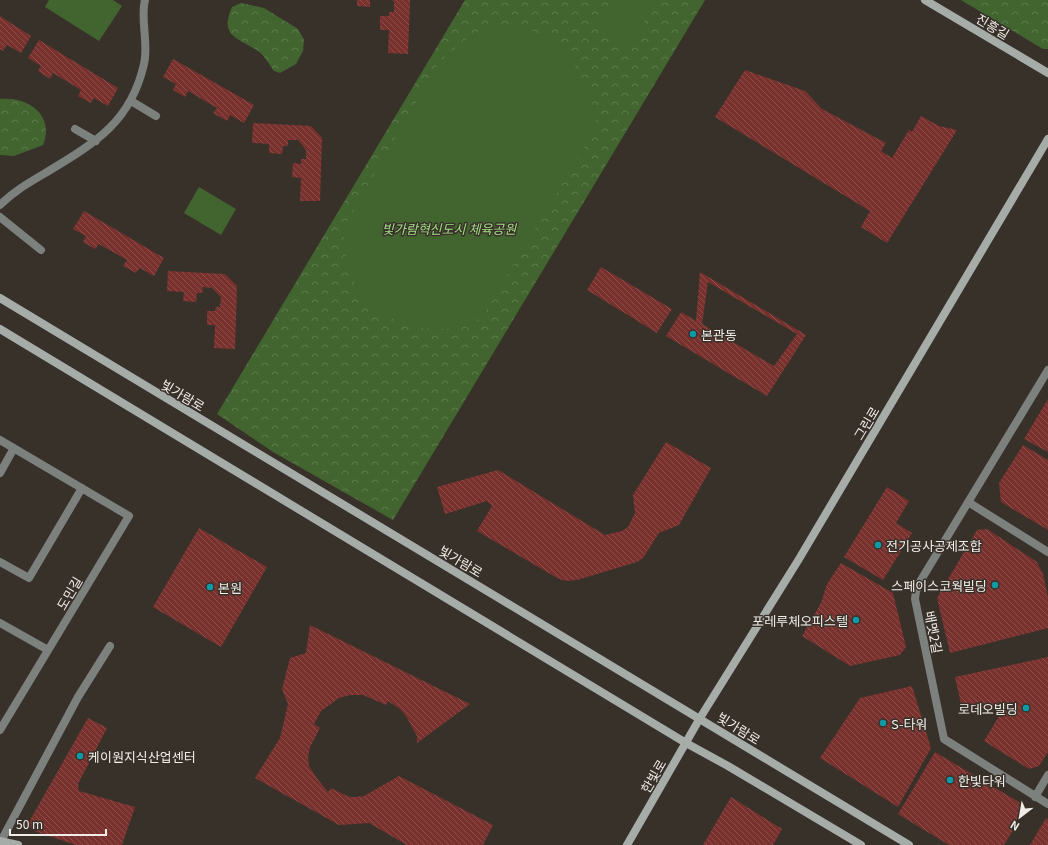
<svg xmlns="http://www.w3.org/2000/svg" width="1048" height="845" viewBox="0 0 1048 845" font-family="Georgia,'Noto Sans KR',serif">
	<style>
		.park { fill: url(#park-crowns) }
		.pitch { fill: #426530 }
		.building { fill: url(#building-back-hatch); fill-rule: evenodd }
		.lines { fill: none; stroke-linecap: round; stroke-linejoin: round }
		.street { stroke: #7c817e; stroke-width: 8 }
		.secondary { stroke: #a6ada8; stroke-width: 8 }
		.culture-dot { fill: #0f9aa8; stroke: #38312a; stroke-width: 1.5 }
		.labels { text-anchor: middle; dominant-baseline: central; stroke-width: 3; stroke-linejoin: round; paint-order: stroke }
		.street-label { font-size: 13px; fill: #f0ece7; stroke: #38312a }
		.park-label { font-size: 13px; font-style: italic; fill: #a1dc83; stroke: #38312a }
		.poi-label { font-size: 13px; fill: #f0ece7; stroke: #38312a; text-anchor: start }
	</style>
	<defs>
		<pattern id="park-crowns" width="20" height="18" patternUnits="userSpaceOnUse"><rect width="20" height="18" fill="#426530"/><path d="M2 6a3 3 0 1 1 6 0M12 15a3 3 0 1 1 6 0" fill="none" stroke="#5e7b4e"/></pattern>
		<pattern id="building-back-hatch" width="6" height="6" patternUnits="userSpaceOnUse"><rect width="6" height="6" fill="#79312d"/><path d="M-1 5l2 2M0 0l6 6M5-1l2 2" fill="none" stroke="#8c4f4b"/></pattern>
	</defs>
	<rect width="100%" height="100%" fill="#38312a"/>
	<path class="park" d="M 465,0 L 705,0 L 393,520 L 273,452 L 217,414 Z
		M 961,0 L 1048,0 L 1048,49 L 1043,49 Z
		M 241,3 L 264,8 L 298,29 L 304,40 L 303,51 L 296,64 L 280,73 L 274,71 C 269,64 265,56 258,51 C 238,37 219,37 232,7 Z
		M 0,99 C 28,96 55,115 43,145 L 14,156 L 0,155 Z"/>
	<path class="pitch" d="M 49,0 L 113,0 L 122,6 L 99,41 L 45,7 Z
		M 612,0 L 657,0 L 629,47 L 596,27 Z
		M 492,27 L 532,31 L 547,38 L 574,64 L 591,97 L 597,126 L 483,315 C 479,318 473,323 468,325 C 433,336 384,325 362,294 C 348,275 343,250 344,227 L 440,61 L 473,34 Z
		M 199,187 L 236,209 L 221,235 L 184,213 Z"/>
	<path class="building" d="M 357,0 L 370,0 L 370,7 L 357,6 Z
		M 392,0 L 410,0 L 408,54 L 388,53 L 389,30 L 380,30 L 380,16 L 389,16 L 389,12 L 394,12 L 394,2 Z
		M 0,16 L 31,36 L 21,53 L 7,45 L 3,51 L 0,49 Z
		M 39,40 L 118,88 L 108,106 L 94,98 L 91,103 L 78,96 L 81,90 L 53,73 L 50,79 L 38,71 L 41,66 L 28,58 Z
		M 173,59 L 254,105 L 244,123 L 230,115 L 227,121 L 213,113 L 217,108 L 188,91 L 185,97 L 173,90 L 176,84 L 163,77 Z
		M 745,70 L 805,91 L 822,109 L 886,143 L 881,151 L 892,158 L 909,130 L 912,132 L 921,116 L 939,126 L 957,130 L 887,243 L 861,227 L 870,211 L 715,117 Z
		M 253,123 L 311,126 L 322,138 L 320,201 L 300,201 L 301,178 L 292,177 L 293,163 L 301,164 L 301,159 L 306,159 L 306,150 L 298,140 L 288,140 L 288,146 L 283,146 L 282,154 L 269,153 L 269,144 L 252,143 Z
		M 84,211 L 164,258 L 154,276 L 140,268 L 136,273 L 123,266 L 127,260 L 99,244 L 95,249 L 83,242 L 86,236 L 73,229 Z
		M 601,267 L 672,309 L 657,333 L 587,290 Z
		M 168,271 L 225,274 L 237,286 L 235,349 L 214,348 L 215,325 L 207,325 L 207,311 L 215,311 L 216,307 L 220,307 L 221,297 L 212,288 L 203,287 L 202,293 L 197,293 L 196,302 L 183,301 L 184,292 L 167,291 Z
		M 700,272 L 806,335 L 767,396 L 666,336 L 681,312 L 696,321 ZM 708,282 L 797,334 L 774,366 L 702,324 Z
		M 1048,399 L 1048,452 L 1024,439 Z
		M 666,442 L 711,468 L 679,525 L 659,533 L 643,558 L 637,562 L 577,580 L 566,581 L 559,579 L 477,531 L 492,506 L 487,501 L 445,514 L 437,487 L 498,470 L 605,535 L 622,531 L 628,527 L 635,513 L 633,495 Z
		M 1023,445 L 1048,460 L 1048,530 L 1001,502 L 999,483 Z
		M 887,487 L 909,501 L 896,523 L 912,533 L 883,580 L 844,557 Z
		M 199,528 L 267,567 L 221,647 L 153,607 Z
		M 987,529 L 1037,562 L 1043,574 L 1048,597 L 1048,628 L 950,653 L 937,598 L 977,530 Z
		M 841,563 L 893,593 L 906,647 L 900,655 L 850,666 L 802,636 L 821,603 L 827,584 Z
		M 310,625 L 470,704 L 417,743 L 417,736 L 406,716 L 400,709 L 388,701 L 386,705 L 363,695 L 350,695 L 339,698 L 321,711 L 314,724 L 320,728 L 310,747 L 308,757 L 309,766 L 316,777 L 328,792 L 331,788 L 349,797 L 355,797 L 364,796 L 399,776 L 493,825 L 483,845 L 407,845 L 369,823 L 339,825 L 255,778 L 280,738 L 288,704 L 282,689 L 290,658 L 306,653 Z
		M 1048,657 L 1048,752 L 1039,766 L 1029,769 L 984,741 L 1007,703 L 963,713 L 955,677 Z
		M 912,686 L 931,748 L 898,807 L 820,758 L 860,698 Z
		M 88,718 L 107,728 L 78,784 L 79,791 L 135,807 L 122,845 L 76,845 L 34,831 L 30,826 L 30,820 Z
		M 935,752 L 1027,807 L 1004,845 L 949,845 L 898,814 Z
		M 731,797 L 782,829 L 773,845 L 703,845 Z
		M 1046,818 L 1048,820 L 1048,845 L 1030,845 Z"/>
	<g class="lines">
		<path class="street" d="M 131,101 L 156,116
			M 75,129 L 96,141
			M 0,205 C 14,191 30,182 47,172 C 95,143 131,122 144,64 C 149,43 140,20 145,0
			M 0,217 L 41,250
			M 1048,370 L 921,580 L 916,591 L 915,599 L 944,739 L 1048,804
			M 0,440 L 129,516 L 0,730
			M 0,473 L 14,448
			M 968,502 L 1048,552
			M 0,562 L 29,578 L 82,488
			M 0,623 L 48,650
			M 1035,797 L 1048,775
			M 1,841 L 78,697 L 110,646"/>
		<path class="secondary" d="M 925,0 L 1048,73
			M 0,298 L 909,845
			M 0,329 L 686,743 L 728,766 L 861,845
			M 0,841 L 18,845
			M 627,845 L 700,718 L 799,559 L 1048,139"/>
	</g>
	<g class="culture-dot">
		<circle cx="693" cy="334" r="4"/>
		<circle cx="878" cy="545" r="4"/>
		<circle cx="995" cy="585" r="4"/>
		<circle cx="210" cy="587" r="4"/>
		<circle cx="856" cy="620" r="4"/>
		<circle cx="1026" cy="708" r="4"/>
		<circle cx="883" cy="723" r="4"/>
		<circle cx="80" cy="756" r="4"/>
		<circle cx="950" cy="780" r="4"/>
	</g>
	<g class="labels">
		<g class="street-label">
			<text transform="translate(993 26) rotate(31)">진흥길</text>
			<text transform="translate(183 395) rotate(31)">빛가람로</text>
			<text transform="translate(866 423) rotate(-59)">그린로</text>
			<text transform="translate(461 561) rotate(31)">빛가람로</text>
			<text transform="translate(69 593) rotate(-59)">도민길</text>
			<text transform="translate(934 632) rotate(79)">배멧2길</text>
			<text transform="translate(739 728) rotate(32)">빛가람로</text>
			<text transform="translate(653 776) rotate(-60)">한빛로</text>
		</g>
		<g class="park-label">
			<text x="449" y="228">빛가람혁신도시 체육공원</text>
		</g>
		<g class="poi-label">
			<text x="701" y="334">본관동</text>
			<text x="886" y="545">전기공사공제조합</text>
			<text x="987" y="585" text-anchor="end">스페이스코웍빌딩</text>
			<text x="218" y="587">본원</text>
			<text x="848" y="620" text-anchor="end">포레루체오피스텔</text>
			<text x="1018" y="708" text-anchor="end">로데오빌딩</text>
			<text x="891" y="723">S-타워</text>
			<text x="88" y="756">케이원지식산업센터</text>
			<text x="958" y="780">한빛타워</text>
		</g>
	</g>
	<g transform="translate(1020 817) rotate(211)" stroke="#38312a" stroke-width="3" paint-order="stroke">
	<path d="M0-3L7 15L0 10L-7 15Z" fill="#f0ece7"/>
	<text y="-6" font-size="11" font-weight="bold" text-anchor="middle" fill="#f0ece7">N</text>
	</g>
	<path d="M10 829v6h96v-6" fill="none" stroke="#f0ece7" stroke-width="2"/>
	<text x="16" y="829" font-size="12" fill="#f0ece7" stroke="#38312a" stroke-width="3" paint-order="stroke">50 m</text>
</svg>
